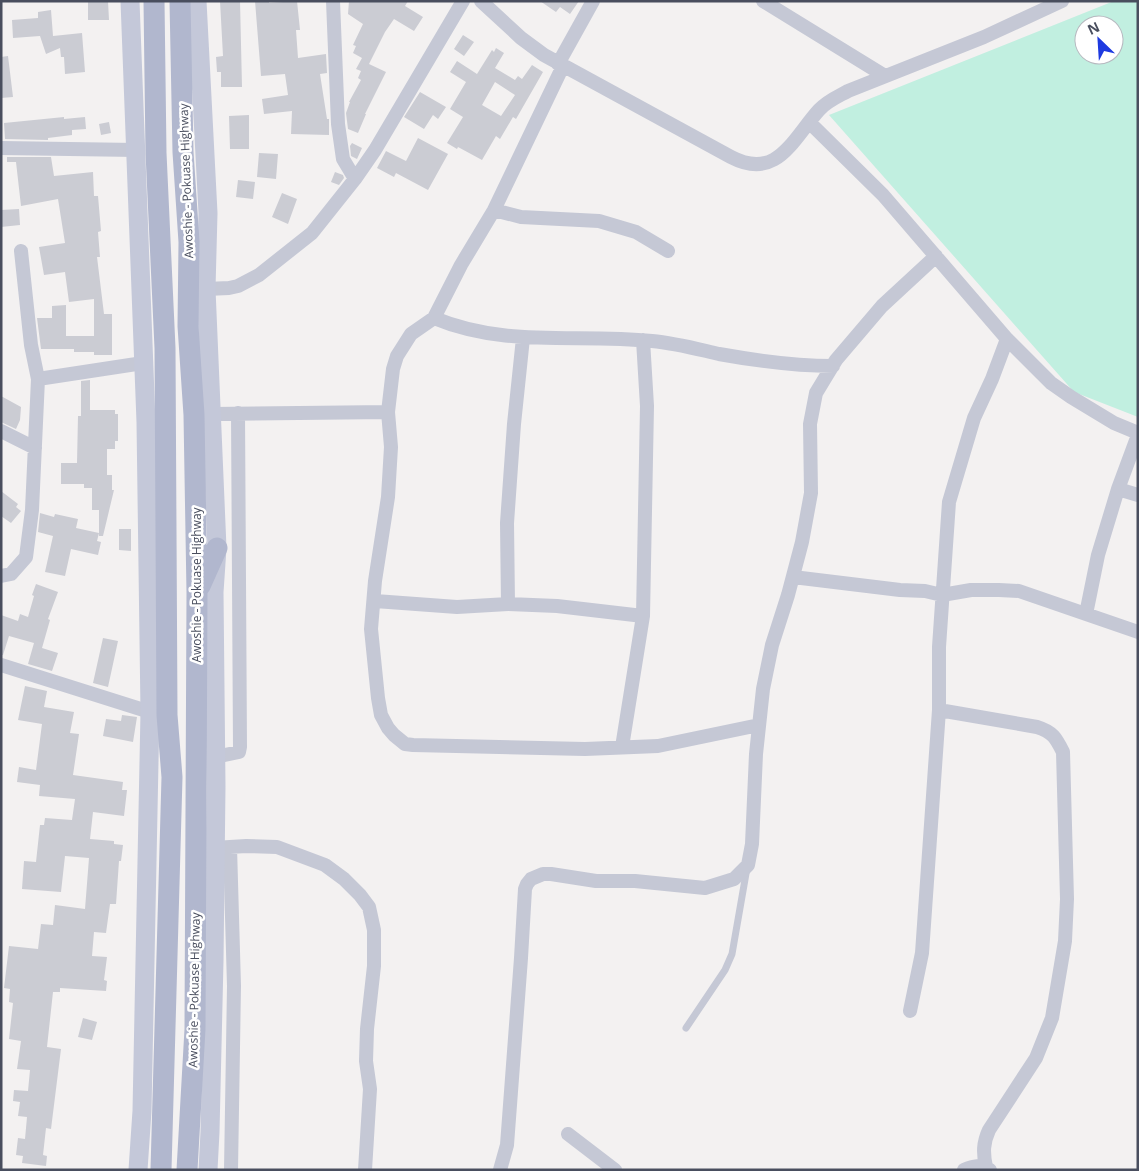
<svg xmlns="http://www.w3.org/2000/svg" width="1139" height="1171" viewBox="0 0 1139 1171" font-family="'Open Sans',sans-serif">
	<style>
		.green { fill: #c1efe0; fill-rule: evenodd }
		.building { fill: #cbccd3; fill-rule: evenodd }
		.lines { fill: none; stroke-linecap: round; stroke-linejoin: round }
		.lane { stroke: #c5c8d5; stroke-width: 7 }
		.street { stroke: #c5c8d5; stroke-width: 14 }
		.secondary { stroke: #c4c8d9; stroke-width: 19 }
		.primary { stroke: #b1b7ce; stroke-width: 21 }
		.labels { text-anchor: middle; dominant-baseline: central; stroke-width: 5; stroke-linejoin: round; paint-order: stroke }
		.street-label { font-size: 12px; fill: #494e5e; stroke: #fff }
	</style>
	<rect width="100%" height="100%" fill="#f3f1f1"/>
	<path class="green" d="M 1114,1 L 1138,1 L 1138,417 L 1074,392 L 829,115 ZM 1084,25 L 1114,25 L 1114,55 L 1084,55 Z"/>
	<path class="building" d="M 88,1 L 108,1 L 109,20 L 88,20 Z
		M 220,1 L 240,1 L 242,87 L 221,87 L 221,72 L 217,72 L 216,57 L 223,56 Z
		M 255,1 L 269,1 L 269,3 L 297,1 L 300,30 L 296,30 L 298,58 L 326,54 L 327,73 L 320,74 L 327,119 L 329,119 L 329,135 L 291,134 L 292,111 L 264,114 L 262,99 L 288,95 L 285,74 L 261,76 Z
		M 349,1 L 408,1 L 405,6 L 423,17 L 414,31 L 394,19 L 385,32 L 369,64 L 386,72 L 365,114 L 366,114 L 358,133 L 348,129 L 346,113 L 350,102 L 349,102 L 361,80 L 358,78 L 361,71 L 356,69 L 362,58 L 353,53 L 356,46 L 353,45 L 363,24 L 348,14 Z
		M 540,1 L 579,1 L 570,14 L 560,7 L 556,12 Z
		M 51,10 L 53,36 L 82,33 L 85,72 L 65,74 L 64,57 L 61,57 L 60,48 L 46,54 L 40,36 L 13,38 L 12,20 L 38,18 L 38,12 Z
		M 463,35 L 474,42 L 464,56 L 454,49 Z
		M 496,48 L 504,53 L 495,68 L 515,80 L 518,76 L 522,79 L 532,65 L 543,72 L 516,119 L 513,117 L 500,139 L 496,136 L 482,160 L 458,147 L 457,149 L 447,143 L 463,117 L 450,109 L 466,82 L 450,72 L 457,61 L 477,74 L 492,50 L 494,52 ZM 495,82 L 515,95 L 501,116 L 482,105 Z
		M 8,56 L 13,97 L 1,98 L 1,57 Z
		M 420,92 L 446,107 L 438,119 L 433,115 L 424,129 L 404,117 Z
		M 249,115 L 249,149 L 230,149 L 229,116 Z
		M 64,117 L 64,119 L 85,117 L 86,129 L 72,130 L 72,135 L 48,138 L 48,140 L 5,139 L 4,123 Z
		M 109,122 L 111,133 L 101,135 L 99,124 Z
		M 418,138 L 448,154 L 428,190 L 396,173 L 394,177 L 377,168 L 386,151 L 406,161 Z
		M 352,143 L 362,148 L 357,159 L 351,156 L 350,146 Z
		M 259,153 L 278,154 L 276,179 L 257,177 Z
		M 7,157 L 51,157 L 54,176 L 93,172 L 94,196 L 98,196 L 101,231 L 98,232 L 100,257 L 97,257 L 104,314 L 112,314 L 112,355 L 94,355 L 94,352 L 74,352 L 74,349 L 41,349 L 37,318 L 52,318 L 52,306 L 66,305 L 66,336 L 94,336 L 94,299 L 69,302 L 65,272 L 44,275 L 39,247 L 65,243 L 58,199 L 21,206 L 16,162 L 7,162 Z
		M 335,172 L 343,175 L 344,178 L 339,185 L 331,182 Z
		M 238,180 L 255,182 L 253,199 L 236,197 Z
		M 282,193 L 297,199 L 288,224 L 272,217 Z
		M 19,209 L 20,225 L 1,227 L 1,210 Z
		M 90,380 L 90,410 L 115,410 L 115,414 L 118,414 L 118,441 L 115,441 L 115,449 L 107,449 L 107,475 L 112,475 L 112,490 L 114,490 L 103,536 L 99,536 L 99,510 L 92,510 L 92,488 L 84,488 L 84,484 L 61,484 L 61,463 L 77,463 L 78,416 L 81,416 L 81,381 Z
		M 1,396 L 21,407 L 20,420 L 16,429 L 1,422 Z
		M 1,491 L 18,504 L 16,507 L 21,511 L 11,523 L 1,516 Z
		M 40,513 L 54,517 L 55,514 L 78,519 L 76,528 L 99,533 L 97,541 L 101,542 L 98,555 L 71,549 L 65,576 L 45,572 L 53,536 L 38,532 Z
		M 119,529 L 131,529 L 131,551 L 119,550 Z
		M 36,584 L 58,592 L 48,619 L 50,620 L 42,648 L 58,653 L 52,671 L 28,664 L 34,643 L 9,636 L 3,655 L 1,655 L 1,615 L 18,621 L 20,614 L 28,617 L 34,596 L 32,595 Z
		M 103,638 L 118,641 L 108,687 L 93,683 Z
		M 25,686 L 47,691 L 44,707 L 74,712 L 70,733 L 79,734 L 73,775 L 123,782 L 122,790 L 127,790 L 124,816 L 93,812 L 90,839 L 114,841 L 114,844 L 123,845 L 121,861 L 119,861 L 116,904 L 110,904 L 106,933 L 94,932 L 92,956 L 107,957 L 104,980 L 107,981 L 106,991 L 60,988 L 60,992 L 53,992 L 47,1047 L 61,1049 L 51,1129 L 46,1128 L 43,1155 L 47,1156 L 46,1166 L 22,1163 L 23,1156 L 16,1155 L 18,1138 L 25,1139 L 27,1117 L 18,1116 L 20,1102 L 13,1101 L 14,1090 L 28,1091 L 30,1070 L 17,1069 L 21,1041 L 9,1039 L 13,1003 L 9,1002 L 10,989 L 4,988 L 9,946 L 38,949 L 41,924 L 53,925 L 55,905 L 85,909 L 89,858 L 65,856 L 61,892 L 22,889 L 24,861 L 36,862 L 40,825 L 44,825 L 45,818 L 72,820 L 75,799 L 39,796 L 40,785 L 17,782 L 19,767 L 36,770 L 42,724 L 18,720 Z
		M 122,715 L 137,717 L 133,742 L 103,736 L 106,719 L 121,721 Z
		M 83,1018 L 97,1022 L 92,1040 L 78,1037 Z"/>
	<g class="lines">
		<path class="lane" d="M 686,1028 L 725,970 L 732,954 L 747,868"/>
		<path class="street" d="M 333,1 L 338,124 L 343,159 L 355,179
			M 481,1 L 521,38 L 544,55 L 731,157 C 777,181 792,140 819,110 C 827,101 837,97 848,91 L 984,37 L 1062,1
			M 763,1 L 885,76
			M 558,64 L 593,1
			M 563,66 L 494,210 L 461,265 L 434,318 L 411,334 L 397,356 L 393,369 L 388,412 L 391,447 L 388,497 L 375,581 L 371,629 L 378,698 L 381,715 L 388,728 L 394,735 L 405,744 L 413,745 L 585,749 L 658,746 L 759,725
			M 809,122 L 883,195 L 1007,339 L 1051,383 L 1071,397 L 1114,423 L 1138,433
			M 1,148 L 137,150
			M 494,210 L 521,217 L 599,221 L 636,232 L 668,251
			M 206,289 L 229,288 L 238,286 L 259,275 L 312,233 L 355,179 L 375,150 L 463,1
			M 434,318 C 506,348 577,333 652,341 C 675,343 697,349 719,354 C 758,361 793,366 833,366
			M 38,379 L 143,363
			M 212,414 L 388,412
			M 1,431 L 35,448
			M 1118,489 L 1138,495
			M 1,576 L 11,574 L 26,557 L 32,510 L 38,379 L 31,345 L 21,251
			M 793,577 L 900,590 L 925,591 L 942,595 L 971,590 L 999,590 L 1019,591 L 1138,632
			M 375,601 L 457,607 L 508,604 L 557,606 L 643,616
			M 508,604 L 507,523 L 514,424 L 523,338
			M 1086,614 L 1098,555 L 1118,489 L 1138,435
			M 1,665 L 150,712
			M 939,710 L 1037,727 C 1053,732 1056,738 1063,752 L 1067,899 L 1065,941 L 1052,1018 L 1036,1058 L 989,1130 C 983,1143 983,1153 986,1167
			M 622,747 L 643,616 L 647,406 L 643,340
			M 215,757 L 239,752 L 240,747 L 238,413
			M 230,847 L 234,986 L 231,1170
			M 214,848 L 246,846 L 277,847 L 325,865 L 344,879 L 360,895 L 369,907 L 374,930 L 374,966 L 367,1029 L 366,1061 L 370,1089 L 365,1170
			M 910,1011 L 922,953 L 939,710 L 939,647 L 949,502 L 974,418 L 992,379 L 1007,339
			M 568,1134 L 615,1170
			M 500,1170 L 507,1145 L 521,958 L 525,889 L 527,884 L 531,879 L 543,874 L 551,874 L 596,881 L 635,881 L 705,888 L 734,879 L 748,865 L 752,844 L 756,754 L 763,689 L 772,645 L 788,595 L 802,542 L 811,493 L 810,424 L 816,393 L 836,360 L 882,306 L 936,256
			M 964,1170 C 973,1166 981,1164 990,1170"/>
		<path class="secondary" d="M 130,1 L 146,422 L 150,712 L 142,1111 L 138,1170
			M 197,1 L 208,213 L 206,289 L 217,548 L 214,592 L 216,786 L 214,961 L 210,1132 L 208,1170"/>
		<path class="primary" d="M 154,1 L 156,153 L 165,348 L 167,715 L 172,777 L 161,1170
			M 180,1 L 183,152 L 189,242 L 188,326 L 194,415 L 197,593 L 195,1029 L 187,1170
			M 200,586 L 217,548"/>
	</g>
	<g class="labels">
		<g class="street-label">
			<text transform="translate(186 181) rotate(-92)">Awoshie - Pokuase Highway</text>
			<text transform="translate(196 585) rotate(-90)">Awoshie - Pokuase Highway</text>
			<text transform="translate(194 990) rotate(-89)">Awoshie - Pokuase Highway</text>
		</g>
	</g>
	<rect width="1139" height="1171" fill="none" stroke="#494e5e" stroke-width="5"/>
	<g transform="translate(1099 40) rotate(335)"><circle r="24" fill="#ffffff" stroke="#b6b8bf"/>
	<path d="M0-4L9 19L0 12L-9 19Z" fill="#1e3ae0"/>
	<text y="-8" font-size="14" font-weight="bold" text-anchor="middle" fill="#494e5e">N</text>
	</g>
</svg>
